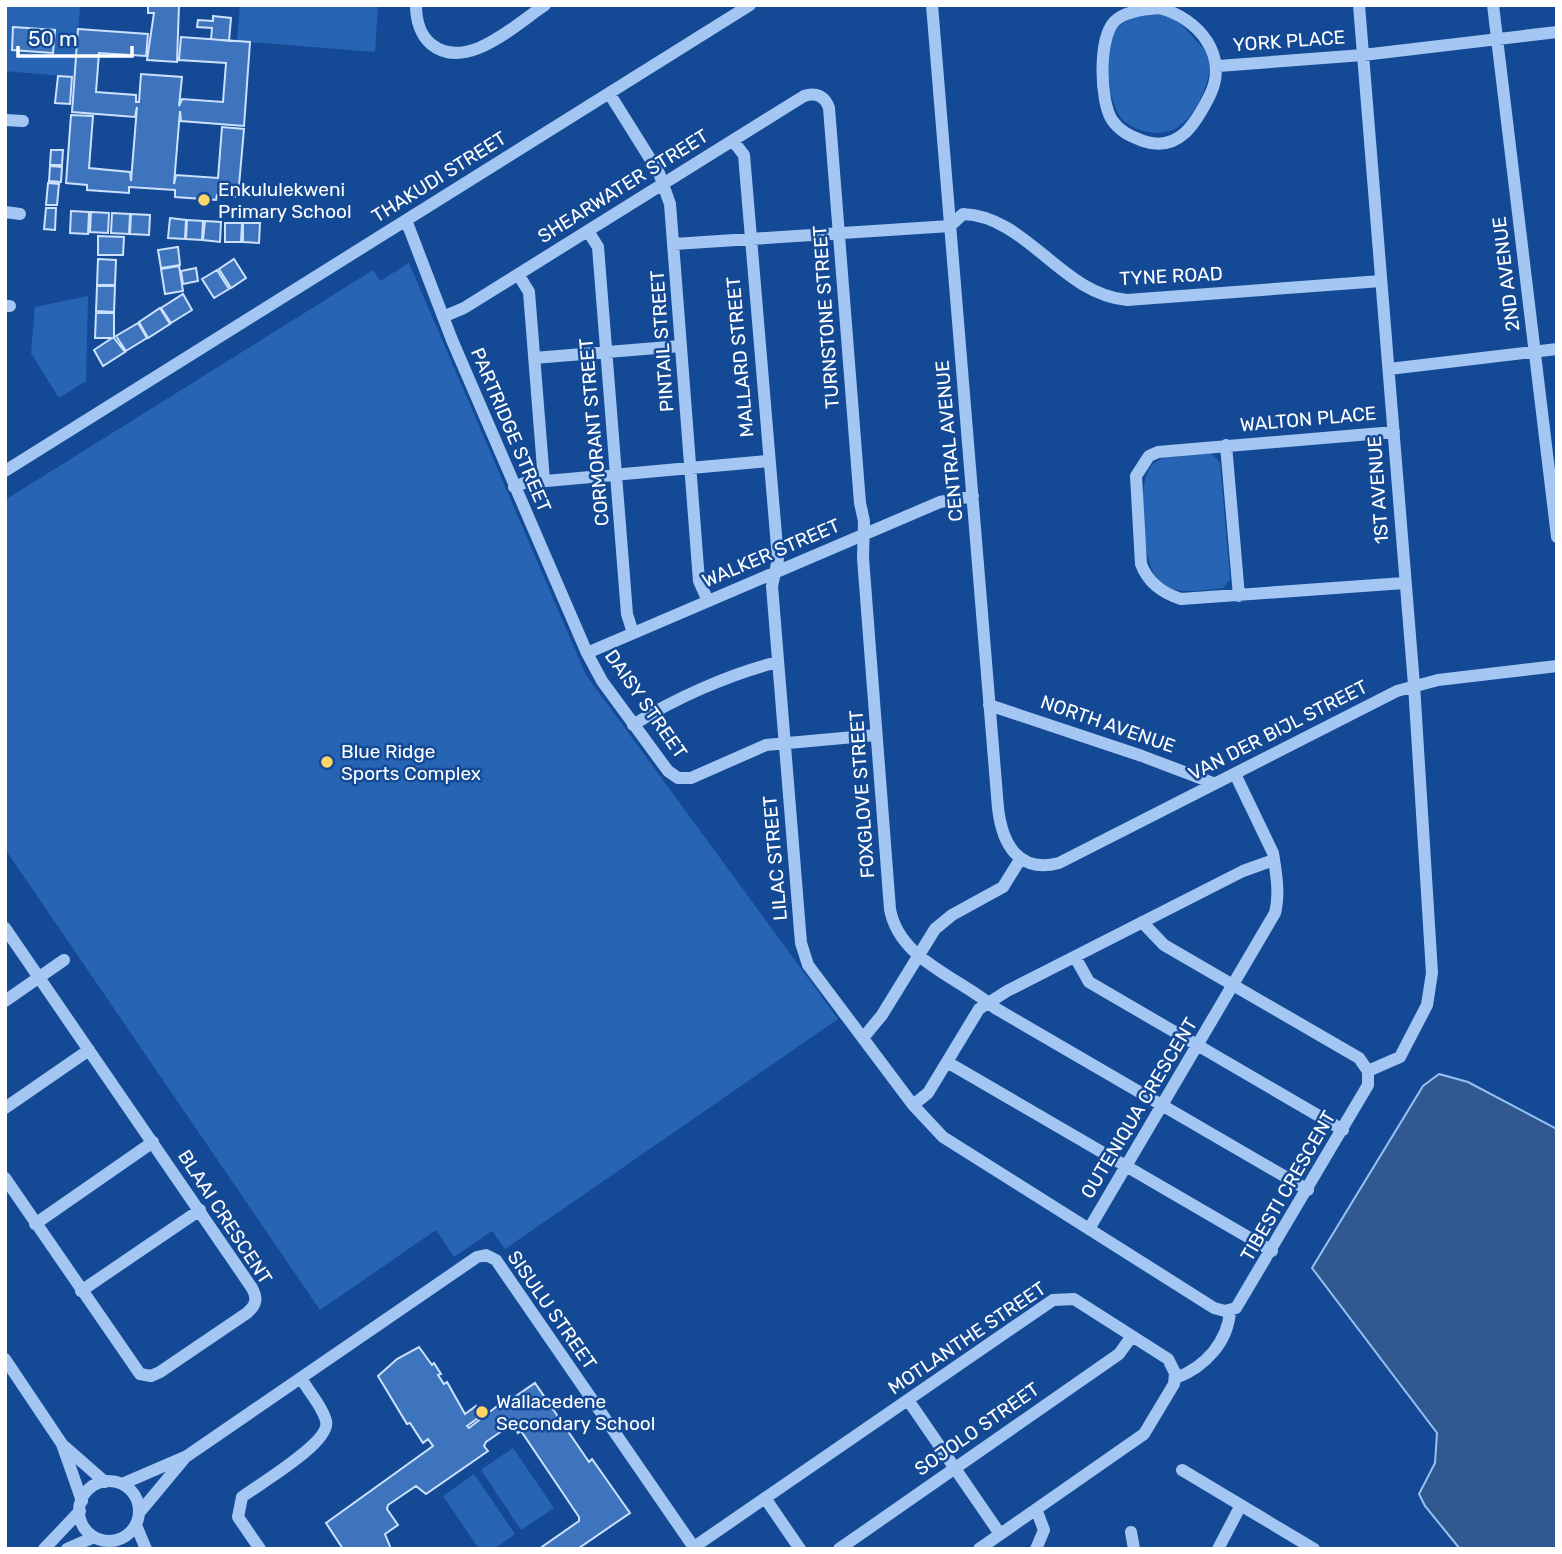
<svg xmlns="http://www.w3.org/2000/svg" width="1562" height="1554" viewBox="0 0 1562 1554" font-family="Rubik,sans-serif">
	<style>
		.green { fill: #2764b4; fill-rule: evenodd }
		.water { fill: #315890; stroke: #97c1f5; stroke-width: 2 }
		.building { fill: #3d74bd; stroke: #cce1fc; stroke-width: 2 }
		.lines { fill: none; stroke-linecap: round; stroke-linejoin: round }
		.minor { stroke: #a4c6f2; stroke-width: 12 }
		.poi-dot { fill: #ffd565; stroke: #144a95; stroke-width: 2.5 }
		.labels { text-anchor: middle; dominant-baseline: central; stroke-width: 5; stroke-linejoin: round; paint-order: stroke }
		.street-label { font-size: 19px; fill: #fff; stroke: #144a95 }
		.poi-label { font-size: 19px; fill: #fff; stroke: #144a95; text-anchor: start }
	</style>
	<rect width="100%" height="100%" fill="#144a95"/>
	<path class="green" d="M 5,5 L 80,7 L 74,77 L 5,71 ZM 14,27 L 55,30 L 53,53 L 12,49 Z
		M 240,5 L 378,5 L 375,52 L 237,41 Z
		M 1160,13 L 1180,23 L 1212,58 C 1208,91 1189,141 1148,132 C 1139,130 1131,127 1124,121 C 1106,104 1101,42 1120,26 C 1131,15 1146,15 1160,13 Z
		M 409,263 L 586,675 L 838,1019 L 505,1249 L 492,1231 L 454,1257 L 436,1230 L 320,1310 L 5,849 L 5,500 L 373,270 L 380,281 Z
		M 88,296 L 86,381 L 59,398 L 31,353 L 35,307 Z
		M 1211,453 L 1220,463 L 1230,579 L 1223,588 C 1202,590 1176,596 1160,582 C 1142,567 1135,479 1153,464 C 1167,452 1193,455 1211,453 Z
		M 513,1448 L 554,1508 L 521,1530 L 481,1470 Z
		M 474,1474 L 515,1534 L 494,1549 L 479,1549 L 443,1496 Z"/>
	<path class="water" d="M 1439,1074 L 1468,1082 L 1557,1129 L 1557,1549 L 1460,1549 L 1425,1506 L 1419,1494 L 1435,1463 L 1437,1433 L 1312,1268 L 1423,1086 Z"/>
	<path class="building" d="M 148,5 L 179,5 L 177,62 L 147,60 L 154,13 L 148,13 Z
		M 213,16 L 231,18 L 229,41 L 211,39 L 212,28 L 197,27 L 198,20 L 213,21 Z
		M 13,27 L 55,30 L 53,53 L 12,50 Z
		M 78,29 L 148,34 L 146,56 L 99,53 L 96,92 L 136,95 L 136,102 L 139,102 L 141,74 L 182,77 L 179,106 L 182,99 L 223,102 L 226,63 L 179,60 L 181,37 L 250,42 L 244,126 L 181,121 L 180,111 L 174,184 L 176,175 L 218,178 L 222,127 L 244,129 L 238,197 L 217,195 L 216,200 L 175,197 L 175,190 L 129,187 L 129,193 L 87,190 L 87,185 L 66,183 L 71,115 L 93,116 L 89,168 L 130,172 L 131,181 L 137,107 L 135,117 L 72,112 Z
		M 58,76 L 72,77 L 70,104 L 55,103 Z
		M 51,150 L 63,150 L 62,165 L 50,165 Z
		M 50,166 L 62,167 L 61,182 L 49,181 Z
		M 48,183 L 59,184 L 57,205 L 46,205 Z
		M 46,208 L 56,208 L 55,230 L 44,229 Z
		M 71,211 L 89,212 L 88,234 L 70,233 Z
		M 91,212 L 109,213 L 108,233 L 90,232 Z
		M 112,213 L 130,214 L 129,234 L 111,233 Z
		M 131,214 L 150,215 L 149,235 L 130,234 Z
		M 170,218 L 186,220 L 185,239 L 168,238 Z
		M 187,220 L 203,221 L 202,240 L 186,239 Z
		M 205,221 L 221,222 L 220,242 L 203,240 Z
		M 225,223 L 242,223 L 241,242 L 225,242 Z
		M 243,223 L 260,223 L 259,243 L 243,242 Z
		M 98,236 L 124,237 L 123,255 L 98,255 Z
		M 178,247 L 180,265 L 161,268 L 158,250 Z
		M 98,259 L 116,260 L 115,285 L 97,285 Z
		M 234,259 L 246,278 L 231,288 L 219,269 Z
		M 179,266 L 183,291 L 165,294 L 161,269 Z
		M 196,268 L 198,281 L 183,284 L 181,271 Z
		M 217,270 L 229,289 L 214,298 L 202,279 Z
		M 97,286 L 115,286 L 114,312 L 96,311 Z
		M 183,294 L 192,310 L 171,323 L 161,308 Z
		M 160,308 L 170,324 L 148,338 L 139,322 Z
		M 96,313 L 114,313 L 114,338 L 125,352 L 103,366 L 94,350 L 112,338 L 95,338 Z
		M 138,323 L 147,338 L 126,351 L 116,336 Z
		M 419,1347 L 432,1365 L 434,1363 L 441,1374 L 438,1375 L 444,1384 L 447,1382 L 465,1414 L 476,1406 L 482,1415 L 467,1426 L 469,1428 L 501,1403 L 503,1405 L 535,1383 L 589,1462 L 592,1459 L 630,1513 L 579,1548 L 539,1549 L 579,1521 L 579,1517 L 521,1431 L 518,1433 L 512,1424 L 486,1442 L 484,1446 L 488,1451 L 426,1494 L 416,1486 L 388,1505 L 387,1509 L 398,1525 L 385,1534 L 391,1549 L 343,1549 L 326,1523 L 433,1446 L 428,1439 L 423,1443 L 410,1423 L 407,1424 L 378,1376 L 397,1359 Z"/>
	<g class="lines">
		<path class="minor" d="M 416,5 C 416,19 420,35 431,44 C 466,73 516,24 545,5
			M 932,5 L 998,808 C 1002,843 1018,874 1059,863 L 1397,691 L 1438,680 L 1557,666
			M 1359,5 L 1414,685 L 1432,973 L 1427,1005 L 1400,1057 L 1368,1071
			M 1493,5 L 1557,537
			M 1159,8 C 1199,18 1229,56 1210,95 C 1196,123 1179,153 1143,141 C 1131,136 1120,132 1112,120 C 1100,102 1098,40 1114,22 C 1124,11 1145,9 1159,8 Z
			M 1218,66 L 1363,55 L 1557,32
			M 609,93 L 659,173 L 670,204 L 699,581 L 708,601
			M 5,120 L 23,121
			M 733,141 L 744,155 L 778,559 L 772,586 L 801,943 L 808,965 L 913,1105
			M 5,212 L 20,214
			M 406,220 L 452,340 L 587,653 L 602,681 L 668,771 L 678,778 L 691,778 L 766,745 L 876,735
			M 588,231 L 598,247 L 627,614 L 633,633
			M 674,244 L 950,226 L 963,214 C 1027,216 1061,294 1127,300 L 1381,281
			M 518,274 L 529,292 L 544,481
			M 5,306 L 10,306
			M 445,316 L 464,308 L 804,96 C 816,92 825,96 829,108 L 860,503 L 864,521 L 863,558 L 890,909 C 899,960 959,977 995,1008 L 1308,1190
			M 534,358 L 681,346
			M 1389,369 L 1557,349
			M 1394,432 L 1158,452 L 1149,456 L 1136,476 L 1141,564 C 1148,583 1162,593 1181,599 L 1404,583
			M 1226,445 L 1239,596
			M 5,471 L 750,5
			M 514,487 L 524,483 L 768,461
			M 587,653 L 940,502 L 973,496
			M 989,705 L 1142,756 L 1213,783
			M 633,725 C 673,699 732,673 778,662
			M 1235,774 L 1273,853 C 1276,872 1280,894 1275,913 L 1089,1229 L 943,1137 L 913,1105 L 928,1093 L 979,1009 L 1007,991 L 1243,871 L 1274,860
			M 5,928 L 252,1288 C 258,1299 256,1305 247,1313 L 160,1372 L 151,1376 L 140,1374 L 5,1178
			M 1075,957 L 1089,982 L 1343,1130
			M 5,1001 L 64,960
			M 863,1038 L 882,1015 L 935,929 L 952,915 L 1003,887 L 1021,858
			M 947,1062 L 1272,1251
			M 5,1108 L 89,1050
			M 35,1224 L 153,1142
			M 1089,1229 L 1214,1308 L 1225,1311 L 1236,1308 L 1368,1085 L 1368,1071 L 1359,1058 L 1164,945 L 1142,922
			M 81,1291 L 200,1210
			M 5,1359 L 62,1444 L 82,1501
			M 1176,1378 C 1205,1367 1228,1342 1230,1311
			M 908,1400 L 1000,1534
			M 64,1446 L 105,1482
			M 1182,1470 L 1314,1549
			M79 1511a30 30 0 1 1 60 0a30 30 0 1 1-60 0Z
			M 122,1484 L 187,1456 L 477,1257 L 486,1255 L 496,1260 L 695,1549
			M 765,1498 L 800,1549
			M 139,1513 L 184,1459
			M 136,1525 L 146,1549
			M 1131,1532 L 1134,1549
			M 694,1547 L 1053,1300 L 1074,1299 L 1168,1359 L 1175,1373 L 1174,1384 L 1144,1434 L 979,1549
			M 44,1549 L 80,1511
			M 67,1549 L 94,1537
			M 260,1549 L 238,1517 L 242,1497 C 259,1484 332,1442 326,1421 C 323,1407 308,1391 301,1378
			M 839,1549 L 1119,1354 L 1132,1336
			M 1036,1549 L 1044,1530 L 1036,1509
			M 1218,1549 L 1241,1505"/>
	</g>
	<g class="poi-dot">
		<circle cx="204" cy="200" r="7"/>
		<circle cx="327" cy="762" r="7"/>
		<circle cx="482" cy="1412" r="7"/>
	</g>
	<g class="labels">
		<g class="street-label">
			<text transform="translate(1289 41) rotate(-4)">YORK PLACE</text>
			<text transform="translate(439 177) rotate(-32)">THAKUDI STREET</text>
			<text transform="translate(623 186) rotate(-32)">SHEARWATER STREET</text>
			<text transform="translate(1506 274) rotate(-97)">2ND AVENUE</text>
			<text transform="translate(1171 276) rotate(-3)">TYNE ROAD</text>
			<text transform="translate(826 317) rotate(-94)">TURNSTONE STREET</text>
			<text transform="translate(662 341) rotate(-94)">PINTAIL STREET</text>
			<text transform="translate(740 357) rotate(-95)">MALLARD STREET</text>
			<text transform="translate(1308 419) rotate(-5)">WALTON PLACE</text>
			<text transform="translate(511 430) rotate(67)">PARTRIDGE STREET</text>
			<text transform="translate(594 432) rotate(-95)">CORMORANT STREET</text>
			<text transform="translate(949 441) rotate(-95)">CENTRAL AVENUE</text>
			<text transform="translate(1378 490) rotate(-94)">1ST AVENUE</text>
			<text transform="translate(771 553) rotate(-23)">WALKER STREET</text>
			<text transform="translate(646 704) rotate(55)">DAISY STREET</text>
			<text transform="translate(1108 724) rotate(19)">NORTH AVENUE</text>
			<text transform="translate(1278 730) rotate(-27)">VAN DER BIJL STREET</text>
			<text transform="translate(862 794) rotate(-94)">FOXGLOVE STREET</text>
			<text transform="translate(775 858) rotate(-95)">LILAC STREET</text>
			<text transform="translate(1139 1108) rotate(-59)">OUTENIQUA CRESCENT</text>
			<text transform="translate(1288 1186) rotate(-60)">TIBESTI CRESCENT</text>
			<text transform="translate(225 1217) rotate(57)">BLAAI CRESCENT</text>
			<text transform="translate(552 1310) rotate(55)">SISULU STREET</text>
			<text transform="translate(967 1338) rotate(-34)">MOTLANTHE STREET</text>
			<text transform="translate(977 1429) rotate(-35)">SOJOLO STREET</text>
		</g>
		<g class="poi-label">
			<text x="218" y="189">Enkululekweni<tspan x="218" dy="22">Primary School</tspan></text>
			<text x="341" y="751">Blue Ridge<tspan x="341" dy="22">Sports Complex</tspan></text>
			<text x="496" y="1401">Wallacedene<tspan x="496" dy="22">Secondary School</tspan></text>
		</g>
	</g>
	<rect width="1562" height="1554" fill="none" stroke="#ffffff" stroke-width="14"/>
	<path d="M18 46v10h114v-10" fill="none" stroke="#ffffff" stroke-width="3.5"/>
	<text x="28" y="46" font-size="21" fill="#ffffff" stroke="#144a95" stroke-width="5" paint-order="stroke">50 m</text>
</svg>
